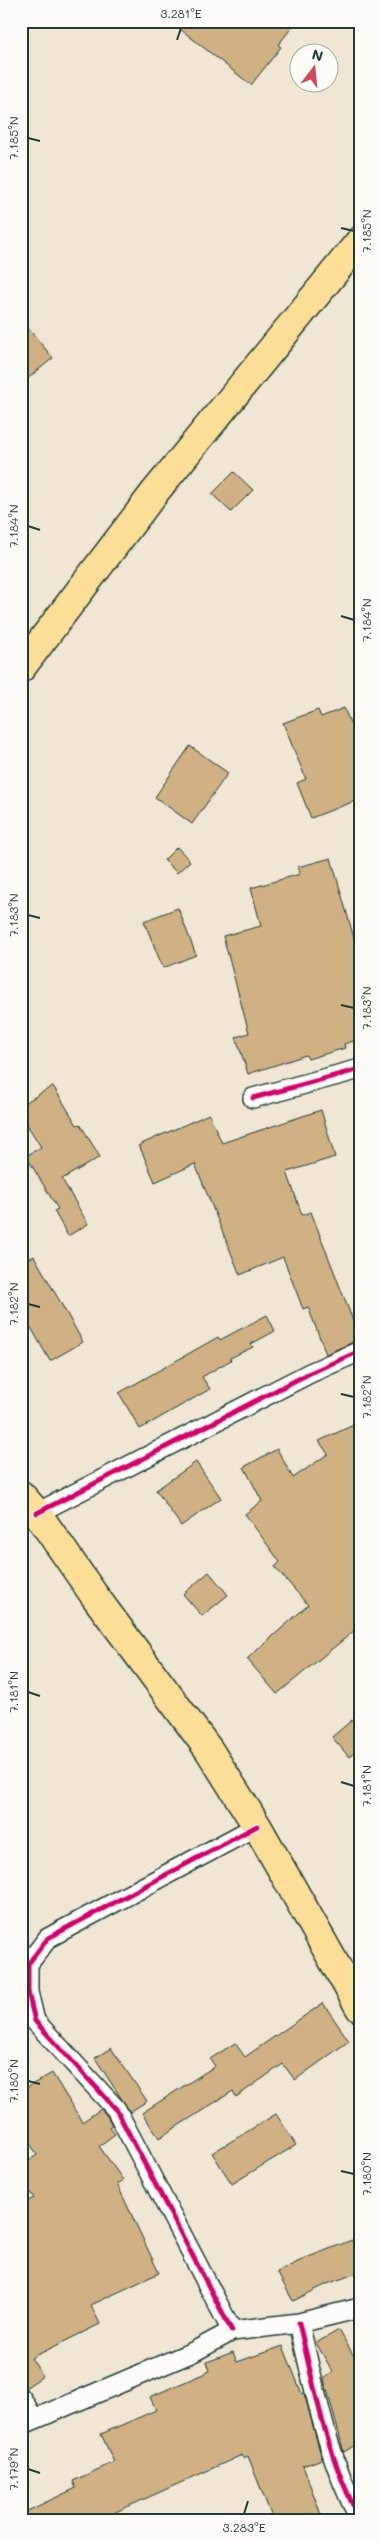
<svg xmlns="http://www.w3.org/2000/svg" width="381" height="2541" viewBox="0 0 381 2541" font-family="Mali,sans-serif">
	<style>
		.building { fill: #cfb184; stroke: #1f3d34 }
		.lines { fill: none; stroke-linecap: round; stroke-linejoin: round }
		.minor-casing { stroke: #1f3d34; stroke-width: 22 }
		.primary-casing { stroke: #1f3d34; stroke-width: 31 }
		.minor { stroke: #fdfcf7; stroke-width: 19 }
		.primary { stroke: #fcde96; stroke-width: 28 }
		.cycleway-casing { stroke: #fdfcf7; stroke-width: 8 }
		.cycleway { stroke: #d6006c; stroke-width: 5 }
		.ticks { fill: none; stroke: #1f3d34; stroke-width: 2 }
		.neatline { fill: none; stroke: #1f3d34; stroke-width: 2 }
		.ticks-label { font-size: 12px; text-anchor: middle; fill: #1f3d34 }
	</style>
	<rect width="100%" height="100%" fill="#efe6d4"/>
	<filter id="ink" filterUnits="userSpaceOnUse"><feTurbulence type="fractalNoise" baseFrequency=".02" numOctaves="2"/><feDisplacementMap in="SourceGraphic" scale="10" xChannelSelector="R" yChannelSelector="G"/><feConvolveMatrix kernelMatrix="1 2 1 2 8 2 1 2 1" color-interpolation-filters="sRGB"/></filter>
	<g filter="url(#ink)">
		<path class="building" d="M 170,21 L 297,21 L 278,45 L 281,47 L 251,85 Z
			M 21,320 L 53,358 L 21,384 Z
			M 234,472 L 253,490 L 231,512 L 212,494 Z
			M 344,708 L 360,747 L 360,799 L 311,818 L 297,783 L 306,779 L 283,723 L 318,710 L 321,717 Z
			M 190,746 L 228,773 L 192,824 L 155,797 Z
			M 177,847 L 190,861 L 177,873 L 164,860 Z
			M 331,858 L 360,959 L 360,1039 L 344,1044 L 345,1048 L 308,1059 L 306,1055 L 248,1074 L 236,1037 L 249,1033 L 223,936 L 261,926 L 251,888 L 300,874 L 298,867 Z
			M 178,908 L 196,955 L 163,968 L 144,921 Z
			M 53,1086 L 77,1125 L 80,1124 L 100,1157 L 62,1179 L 88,1224 L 68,1236 L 54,1211 L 58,1209 L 26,1156 L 41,1147 L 21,1115 L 21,1105 Z
			M 321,1110 L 335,1157 L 287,1172 L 302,1215 L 311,1212 L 360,1339 L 326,1354 L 308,1307 L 303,1309 L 283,1257 L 240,1275 L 195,1164 L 155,1182 L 139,1145 L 209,1114 L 222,1143 Z
			M 34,1256 L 83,1342 L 50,1361 L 21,1310 L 21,1263 Z
			M 267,1315 L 275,1331 L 251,1344 L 253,1347 L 230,1358 L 231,1360 L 202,1377 L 210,1389 L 140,1429 L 119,1393 L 218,1337 L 220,1340 Z
			M 360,1422 L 360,1626 L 277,1694 L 247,1659 L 308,1605 L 275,1567 L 280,1562 L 245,1514 L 262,1501 L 244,1467 L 277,1449 L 293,1478 L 328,1454 L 319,1441 Z
			M 196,1462 L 221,1498 L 181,1526 L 156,1490 Z
			M 209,1572 L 228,1595 L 202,1616 L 183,1594 Z
			M 352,1720 L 360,1729 L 360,1748 L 349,1757 L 332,1737 Z
			M 323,2003 L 349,2041 L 295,2080 L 283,2064 L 236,2097 L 233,2091 L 159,2138 L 142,2113 L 215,2066 L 210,2059 L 235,2043 L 245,2057 Z
			M 111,2048 L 147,2101 L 130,2112 L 95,2058 Z
			M 52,2073 L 82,2122 L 101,2109 L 107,2116 L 112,2125 L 109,2127 L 115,2134 L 99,2146 L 123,2180 L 117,2184 L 159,2273 L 91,2305 L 100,2324 L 31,2358 L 43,2376 L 25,2388 L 21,2387 L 21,2204 L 34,2198 L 21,2180 L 21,2166 L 37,2155 L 21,2128 L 21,2091 Z
			M 276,2114 L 296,2145 L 232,2184 L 212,2153 Z
			M 352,2240 L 360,2261 L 360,2272 L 327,2284 L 293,2301 L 277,2272 L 306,2258 Z
			M 339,2330 L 360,2367 L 360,2442 L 344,2452 L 324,2379 L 333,2372 L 316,2343 Z
			M 283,2346 L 302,2394 L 304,2393 L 322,2459 L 303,2466 L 323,2520 L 273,2520 L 248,2456 L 243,2458 L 242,2455 L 98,2520 L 21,2520 L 21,2514 L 76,2488 L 73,2481 L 114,2462 L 101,2434 L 156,2410 L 150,2397 L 210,2371 L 207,2362 L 233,2352 L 237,2362 Z"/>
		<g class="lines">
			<g class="minor-casing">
				<path id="minor" d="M 253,1098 L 360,1069
					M 37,1513 L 310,1373 L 360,1351
					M 299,2323 C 315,2390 327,2458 360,2519
					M 232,2331 L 116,2109 L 35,2021 L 28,1992 L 28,1964 L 48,1938 L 257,1826
					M 21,2398 L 34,2419
					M 21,2425 L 193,2352 L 232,2331 L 299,2323 L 360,2308"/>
			</g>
			<g class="primary-casing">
				<path id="primary" d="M 21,668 L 155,492 L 360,241
					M 21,1495 L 37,1513 L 94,1595 L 209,1750 L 257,1826 L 360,2008"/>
			</g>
			<use href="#minor" class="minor"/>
			<use href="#primary" class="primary"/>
			<g class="cycleway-casing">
				<path id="cycleway" d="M 253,1098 L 360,1069
					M 37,1513 L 310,1373 L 360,1351
					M 299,2323 C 315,2390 327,2458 360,2519
					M 232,2331 L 116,2109 L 35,2021 L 28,1992 L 28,1964 L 48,1938 L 257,1826"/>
			</g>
			<use href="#cycleway" class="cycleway"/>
		</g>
	</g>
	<path class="ticks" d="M 177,40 L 181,28M 28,138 L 40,141M 341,228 L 354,231M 28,526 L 40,530M 341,616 L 354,620M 28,915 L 40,918M 341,1005 L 354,1008M 28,1304 L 40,1307M 341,1394 L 354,1397M 28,1692 L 40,1696M 341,1782 L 354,1786M 28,2081 L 40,2084M 341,2171 L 354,2174M 28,2469 L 40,2473M 244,2514 L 248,2501"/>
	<rect width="381" height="2541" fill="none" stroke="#fdfcf7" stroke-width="55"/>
	<g transform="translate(314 68) rotate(16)"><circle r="24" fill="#fdfcf7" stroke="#a4b0a9"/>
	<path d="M0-4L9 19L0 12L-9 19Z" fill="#d1495b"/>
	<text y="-8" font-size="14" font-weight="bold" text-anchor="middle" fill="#1f3d34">N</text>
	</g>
	<rect x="28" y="28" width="326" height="2486" class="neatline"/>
	<g class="ticks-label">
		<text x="181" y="18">3.281°E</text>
		<text transform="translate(14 138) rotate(-90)" y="4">7.185°N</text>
		<text transform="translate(367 231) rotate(-90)" y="4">7.185°N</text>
		<text transform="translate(14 526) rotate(-90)" y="4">7.184°N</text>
		<text transform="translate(367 620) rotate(-90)" y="4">7.184°N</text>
		<text transform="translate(14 915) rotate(-90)" y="4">7.183°N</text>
		<text transform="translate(367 1008) rotate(-90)" y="4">7.183°N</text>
		<text transform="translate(14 1304) rotate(-90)" y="4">7.182°N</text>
		<text transform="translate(367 1397) rotate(-90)" y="4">7.182°N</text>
		<text transform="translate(14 1692) rotate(-90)" y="4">7.181°N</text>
		<text transform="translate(367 1786) rotate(-90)" y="4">7.181°N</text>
		<text transform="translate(14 2081) rotate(-90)" y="4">7.180°N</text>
		<text transform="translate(367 2174) rotate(-90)" y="4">7.180°N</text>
		<text transform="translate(14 2469) rotate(-90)" y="4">7.179°N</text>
		<text x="244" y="2532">3.283°E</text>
	</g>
</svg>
